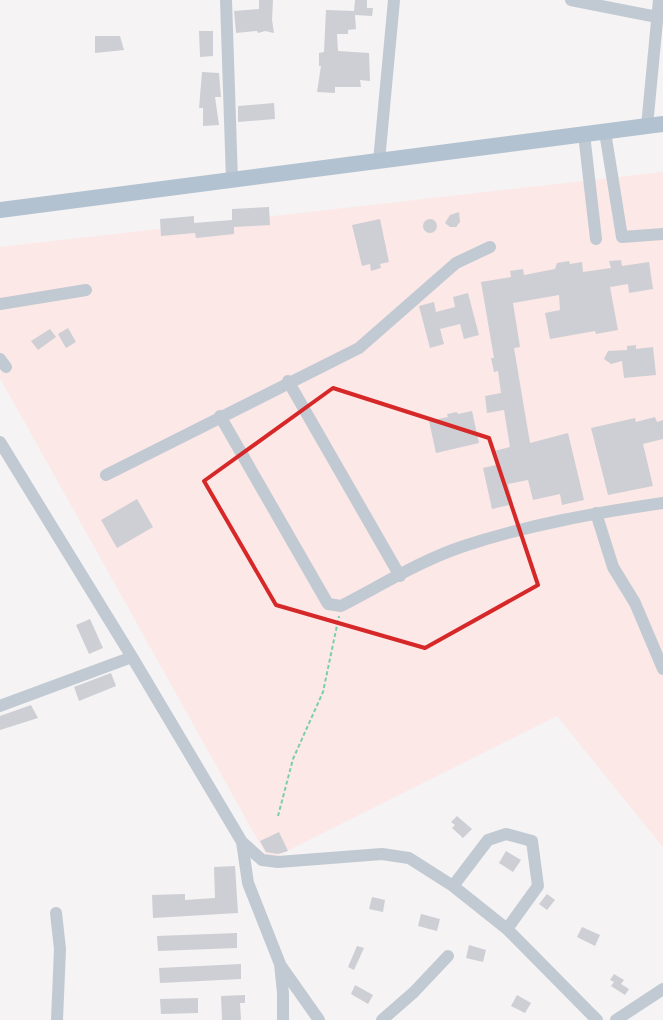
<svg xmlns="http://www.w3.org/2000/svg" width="663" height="1020" viewBox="0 0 663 1020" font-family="Overpass,sans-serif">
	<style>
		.medical { fill: #fce8e6 }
		.building { fill: #cdcfd5 }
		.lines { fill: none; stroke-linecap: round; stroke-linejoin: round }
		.path { stroke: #7ad0a6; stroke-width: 2; stroke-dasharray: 4 2.5; stroke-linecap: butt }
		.minor { stroke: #c1cad2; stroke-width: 12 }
		.major { stroke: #b3c2d1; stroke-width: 16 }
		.marked { fill: none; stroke: #d62828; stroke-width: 4; stroke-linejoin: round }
	</style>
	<rect width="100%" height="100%" fill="#f5f3f3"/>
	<path class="medical" d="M 663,172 L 663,847 L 557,716 L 269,860 L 0,378 L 0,247 Z"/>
	<path class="building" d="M 259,0 L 273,0 L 272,20 L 274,33 L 265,31 L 258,33 L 257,31 L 236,33 L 234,11 L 259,9 Z
		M 355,0 L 367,0 L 367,8 L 373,8 L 372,16 L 355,15 L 356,29 L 348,30 L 348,34 L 337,34 L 338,51 L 369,53 L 370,81 L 360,80 L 361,87 L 335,87 L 335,93 L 317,92 L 321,66 L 319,66 L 319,53 L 324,52 L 326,10 L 354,11 Z
		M 199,31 L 213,31 L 213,56 L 200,57 Z
		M 95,36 L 120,36 L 124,50 L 95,53 Z
		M 202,72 L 219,73 L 221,97 L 215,97 L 219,125 L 203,126 L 203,108 L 199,108 Z
		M 274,103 L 275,119 L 238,122 L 238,106 Z
		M 269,207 L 270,225 L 234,227 L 234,234 L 196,238 L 195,233 L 161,236 L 160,219 L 194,216 L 194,223 L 232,220 L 232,209 Z
		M 459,212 L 460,222 L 456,227 L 450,227 L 445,223 L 450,215 Z
		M 380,219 L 389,262 L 380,264 L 381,268 L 371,271 L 370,264 L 362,266 L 352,225 Z
		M423 226a7 7 0 1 1 14 0a7 7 0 1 1-14 0Z
		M 621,260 L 622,266 L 649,262 L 653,289 L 629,293 L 628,284 L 610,287 L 618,330 L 596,334 L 595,331 L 550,339 L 545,313 L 560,310 L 559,295 L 513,303 L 520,347 L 514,348 L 530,443 L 568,433 L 584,500 L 562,505 L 560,494 L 533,500 L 528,480 L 508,484 L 513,504 L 492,509 L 483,468 L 496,465 L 494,451 L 510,447 L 504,410 L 487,413 L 485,396 L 501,393 L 498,371 L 494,372 L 491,358 L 494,358 L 481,282 L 511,277 L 510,271 L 523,269 L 524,275 L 555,269 L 557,263 L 569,261 L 570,264 L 582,262 L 583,272 L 611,268 L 609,261 Z
		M 468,293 L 479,335 L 464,339 L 460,324 L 440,329 L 444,344 L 430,348 L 419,306 L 434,302 L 436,312 L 455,307 L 453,297 Z
		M 68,328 L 76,342 L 66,348 L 58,334 Z
		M 50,329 L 56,337 L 38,350 L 31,341 Z
		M 636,345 L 636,349 L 653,347 L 656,375 L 624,378 L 622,361 L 611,364 L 604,359 L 608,351 L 627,350 L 627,346 Z
		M 472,411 L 479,443 L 436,453 L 429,421 L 448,417 L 447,414 L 457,412 L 458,414 Z
		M 655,417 L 657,422 L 663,420 L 663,439 L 643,444 L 653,486 L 608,495 L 591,428 L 635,418 L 636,422 Z
		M 137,499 L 153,527 L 117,548 L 101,520 Z
		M 90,619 L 103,648 L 89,654 L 76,625 Z
		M 111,673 L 116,686 L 79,701 L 74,687 Z
		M 31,705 L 38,718 L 0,730 L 0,716 Z
		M 457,816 L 472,829 L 463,838 L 452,828 L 455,825 L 451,822 Z
		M 279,832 L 288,851 L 278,854 L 266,852 L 260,841 Z
		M 506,851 L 521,860 L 513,872 L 499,863 Z
		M 235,866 L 238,913 L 153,918 L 152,895 L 185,894 L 185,900 L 215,898 L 214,867 Z
		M 547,894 L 555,900 L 547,910 L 539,904 Z
		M 372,897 L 385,900 L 383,912 L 369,909 Z
		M 421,914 L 440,919 L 437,931 L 418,926 Z
		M 582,927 L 600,935 L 595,946 L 577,937 Z
		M 237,933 L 237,948 L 158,951 L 157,936 Z
		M 469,945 L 486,950 L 483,962 L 466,958 Z
		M 357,946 L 364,948 L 354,970 L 348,967 Z
		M 241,964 L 241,979 L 160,983 L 159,968 Z
		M 614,974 L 624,980 L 621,984 L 629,989 L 625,995 L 611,986 L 614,982 L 610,980 Z
		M 355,985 L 373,995 L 368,1004 L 351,994 Z
		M 245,995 L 245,1003 L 240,1003 L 241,1020 L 222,1020 L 221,996 Z
		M 517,995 L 531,1003 L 525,1013 L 511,1006 Z
		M 198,998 L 198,1013 L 161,1014 L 160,999 Z"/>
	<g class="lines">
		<path class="path" d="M 278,816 L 293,759 L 323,692 L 339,616"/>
		<path class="minor" d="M 226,0 L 232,180
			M 571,0 L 657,17
			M 647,126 L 659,0
			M 605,132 L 622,237 L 663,234
			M 584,134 L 596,239
			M 379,161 L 394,0
			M 0,304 L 86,290
			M 0,359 L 6,367
			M 288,381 L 400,576
			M 220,416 L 328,604 L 341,606 C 380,586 420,561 461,547 C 526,525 595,513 663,503
			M 0,442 L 132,657 L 242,842 L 248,883 L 280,964 L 283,993 L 283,1020
			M 106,475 L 359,348 L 456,263 L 490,247
			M 596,513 L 613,567 L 635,603 L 663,669
			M 0,706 L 132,657
			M 242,842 L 262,860 L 278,862 L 382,854 L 409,858 L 453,886 L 507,929 L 597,1020
			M 453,886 L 488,840 L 506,834 L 532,841 L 538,886 L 507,929
			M 56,913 L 60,949 L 57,1020
			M 281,966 L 319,1020
			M 382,1020 L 414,992 L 448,956
			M 616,1020 L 663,989"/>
		<path class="major" d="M 0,210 L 663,124"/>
	</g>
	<path class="marked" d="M 333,388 L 489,438 L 538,585 L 425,648 L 276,605 L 204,481 Z"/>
</svg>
